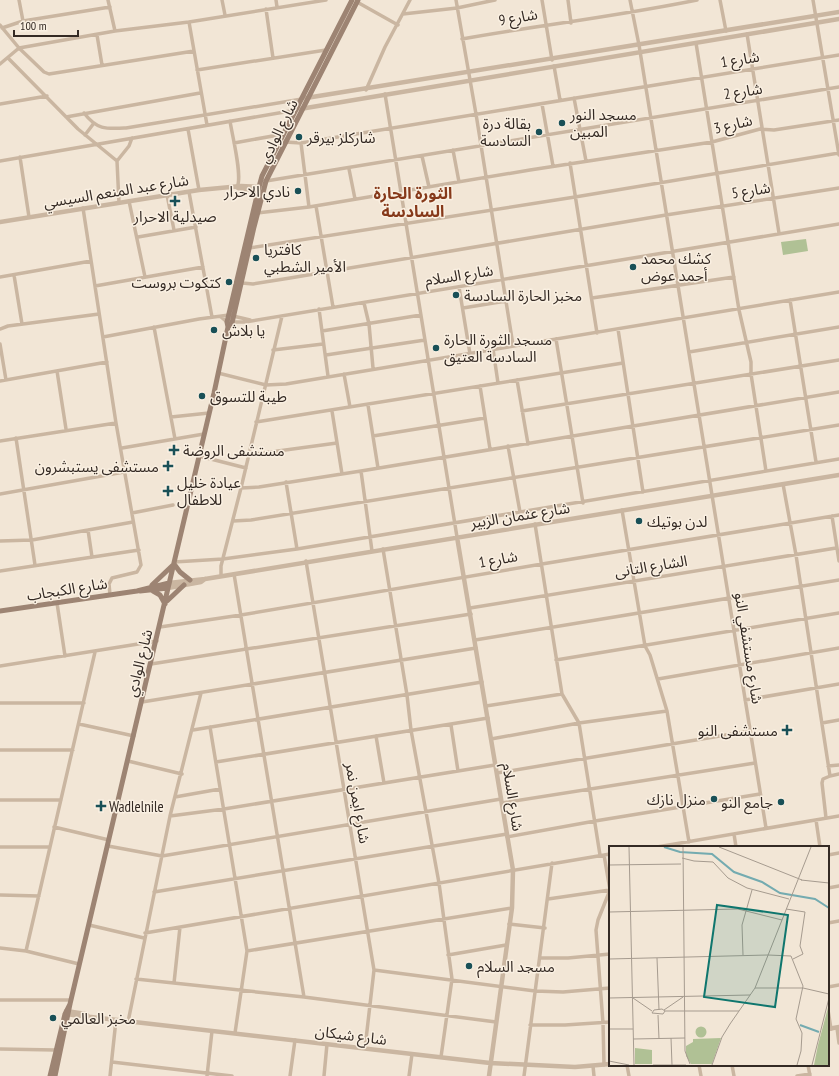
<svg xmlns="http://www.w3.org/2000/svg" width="839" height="1076" viewBox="0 0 839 1076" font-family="'PT Sans Narrow','Noto Sans Arabic',sans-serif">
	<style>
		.green { fill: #b0c195 }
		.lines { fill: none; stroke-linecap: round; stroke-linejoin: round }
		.minor { stroke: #cab6a1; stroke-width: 3.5 }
		.tertiary { stroke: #cab6a1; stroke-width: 4.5 }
		.secondary { stroke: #9d8473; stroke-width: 5 }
		.poi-dot { fill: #195057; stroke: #faf0e2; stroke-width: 1.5 }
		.labels { text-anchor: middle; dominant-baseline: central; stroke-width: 3; stroke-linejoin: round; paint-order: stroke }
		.street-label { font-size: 15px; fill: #342a24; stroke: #faf0e2 }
		.poi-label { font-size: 15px; fill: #342a24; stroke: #faf0e2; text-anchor: start }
		.neighbourhood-label { font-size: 16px; font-weight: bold; fill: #86391a; stroke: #faf0e2 }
		.inset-river { fill: none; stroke: #74abb0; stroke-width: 2 }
		.inset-road { fill: none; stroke: #a69b8f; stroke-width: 1 }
		.view { fill: #0f766e; fill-opacity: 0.15; stroke: #0f766e; stroke-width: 2 }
		.inset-edge { fill: none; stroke: #342a24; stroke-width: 2 }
	</style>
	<rect width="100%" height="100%" fill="#f2e6d6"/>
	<path class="green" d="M 806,239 L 808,251 L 783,255 L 781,242 Z"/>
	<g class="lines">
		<path class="minor" d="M 19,0 L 23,21
			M 108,0 L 115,31
			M 222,0 L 225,15
			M 276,0 L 277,7
			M 456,0 L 476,114 L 513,345
			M 542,0 L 552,60
			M 568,0 L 571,23
			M 630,0 L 639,45 L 766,828
			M 720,0 L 726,31
			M 813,0 L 839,155
			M 357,2 L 398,25
			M 266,9 L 273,58
			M 403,14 L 457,8 L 495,0
			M 189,22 L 207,125
			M 0,25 L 19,48 L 44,72 L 49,74 L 194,51
			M 2,28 L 23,21 L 110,7
			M 747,34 L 779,233
			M 97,35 L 102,65
			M 462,39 C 541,25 619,16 697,0
			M 696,43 L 739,310 L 751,362 L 751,374 L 766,471
			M 8,58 L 78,129 L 117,161
			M 0,64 L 19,48 L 115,31 L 189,22 L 326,0
			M 554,66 L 560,100
			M 197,70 L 326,50
			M 366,90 L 385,47 L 410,0
			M 385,94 L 457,537
			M 574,98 L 586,161
			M 0,104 L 47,96
			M 542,104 L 553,166
			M 84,113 C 97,130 106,129 126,128 L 302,99
			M 66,117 L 200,93
			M 230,121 C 232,135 243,177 237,187
			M 188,129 L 199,190
			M 85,135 L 94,123
			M 285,142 L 301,143 L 839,55
			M 234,143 L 284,134
			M 301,143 L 309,207
			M 453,150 L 459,182
			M 422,156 L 429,187
			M 20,157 L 29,217
			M 0,161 L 296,110
			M 570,163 L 597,333
			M 349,169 L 355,199
			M 266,181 L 839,87
			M 189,192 L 212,317
			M 167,195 L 174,230
			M 129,201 L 145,277
			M 119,203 L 117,161 L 129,146 L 132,138
			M 316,206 L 333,307
			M 83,208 L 116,423 L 141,565 L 137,572 L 112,578 L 109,584 L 110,595
			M 257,213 L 309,207 L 530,170 L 712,142 L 760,129 L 774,130 L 839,120
			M 138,237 L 196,227
			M 249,248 L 575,197 L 839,153
			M 14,275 L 22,324
			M 0,277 L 91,261
			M 242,283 L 253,284 L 290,278 L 666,215 L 839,188
			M 95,286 L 203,267
			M 459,287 L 470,354
			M 592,298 L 734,277
			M 790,300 L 816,462
			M 364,303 L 369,324 L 373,368
			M 463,308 L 506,301
			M 319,309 L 328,376
			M 221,317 L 227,322 L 245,322 L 839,224
			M 154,327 L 175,439
			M 0,329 L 8,326 L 99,314
			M 618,329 L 643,492
			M 322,331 L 421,315
			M 103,337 L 199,319 L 229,315 L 250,320
			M 556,339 L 583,503
			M 0,344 L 6,380
			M 493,349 L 498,383
			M 273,350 L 323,344
			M 689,352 L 839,327
			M 326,355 L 425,340
			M 57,371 L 66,429
			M 218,373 L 266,385 L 286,384 L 839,292
			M 344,374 L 350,407
			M 517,380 L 528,444
			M 0,381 L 107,362
			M 480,386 L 490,449
			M 368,405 L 378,468
			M 332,411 L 342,474
			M 522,411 L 839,360
			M 171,417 L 209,413
			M 256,422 L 623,363
			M 373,436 L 485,418
			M 16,438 L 35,565
			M 0,441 L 116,423
			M 508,446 L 520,512
			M 122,448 L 204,434
			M 249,455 L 337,443
			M 199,456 L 246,468
			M 361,471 L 372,551
			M 286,482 L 297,549
			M 783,484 L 796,555 L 830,776
			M 241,488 L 259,487 L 361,471 L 839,392
			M 0,494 L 124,472
			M 622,510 L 645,646 L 650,655 L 667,711 L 689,842
			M 132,513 L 173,505
			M 832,516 L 839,561
			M 233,521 L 251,520 L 839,425
			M 535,524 L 562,694 L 579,723 L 600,855
			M 88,530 L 92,557
			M 0,541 L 32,540 L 133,522
			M 383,549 L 407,695 L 411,730 L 439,883 L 452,979 L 441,1057
			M 306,561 L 374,970 L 365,1048
			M 174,562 L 223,559 L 297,549 L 839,459
			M 0,571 L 139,550
			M 234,574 L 304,997
			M 221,576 L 221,566 L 241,488 L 282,316
			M 57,603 L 65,656
			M 470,608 L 836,548
			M 160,627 L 241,615 L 542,564 L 839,515
			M 475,640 L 839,580
			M 556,660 L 839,613
			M 151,664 L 471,614
			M 0,666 L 157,641
			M 658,679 L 839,648
			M 745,700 L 839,684
			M 142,702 L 476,648
			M 0,703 L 84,703
			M 486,706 L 562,694
			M 822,723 L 839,720
			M 79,724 L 134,736
			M 451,725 L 458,771
			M 210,727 L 247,951 L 235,1033
			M 193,730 L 482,682
			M 376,736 L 384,783
			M 491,739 L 579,723 L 667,711
			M 0,750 L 73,750
			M 128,761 L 182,774
			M 216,762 L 488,718
			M 828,766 L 839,765
			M 497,773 L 750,731
			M 175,797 L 220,789
			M 0,800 L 61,800
			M 502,803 L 755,763
			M 170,816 L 224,809 L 495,765
			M 826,818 L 822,783 L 823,779 L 830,776 L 839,774
			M 816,820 L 820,847
			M 54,827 L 109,840
			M 734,834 L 736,847
			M 507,837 L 595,821 L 760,794
			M 108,846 L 162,856 L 501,799
			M 0,847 L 50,847
			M 657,847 L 839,816
			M 604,855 L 610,890 L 598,920 L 596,930 L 603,1023 L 604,1065
			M 828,855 L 839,853
			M 828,888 L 839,886
			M 154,892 L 507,834
			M 0,895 L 39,896
			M 548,899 L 610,890
			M 828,923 L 839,921
			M 509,924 L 545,928
			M 89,925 L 144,938
			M 145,933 L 610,854
			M 0,948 L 26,951 L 79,964
			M 26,951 L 95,652
			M 247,951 L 512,908
			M 448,955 L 506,945
			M 540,958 L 568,958 L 610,954
			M 374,970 L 535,991 L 563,992 L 610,988
			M 136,979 L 304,997 L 496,1022
			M 174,983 L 180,927
			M 828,987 L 839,985
			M 0,1000 L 71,1000
			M 828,1010 L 831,1029
			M 128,1022 L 170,816 L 201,693
			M 530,1025 L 565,1025 L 610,1022
			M 837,1028 L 839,1043
			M 0,1049 L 55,1050
			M 112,1062 L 232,1076
			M 627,1065 L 629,1076
			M 699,1065 L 701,1076
			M 732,1065 L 734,1076
			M 808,1065 L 810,1076
			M 593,1066 L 594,1076
			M 110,1076 L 116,1020
			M 207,1076 L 212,1031
			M 290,1076 L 295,1040
			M 324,1076 L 327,1044
			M 409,1076 L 412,1054
			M 524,1076 L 552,863
			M 797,1076 L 810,1074"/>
		<path class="tertiary" d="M 306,98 L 839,12
			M 300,109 L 839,19
			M 238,188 L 258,191
			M 0,222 L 199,190 L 241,186 L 259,187
			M 457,537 L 513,870 L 512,908 L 489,1076
			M 169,583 L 205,579 L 839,475
			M 168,588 L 201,582 L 205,579
			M 66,1011 L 86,1014 L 89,1017
			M 65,1014 L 490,1063 L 575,1067 L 610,1064
			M 828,1029 L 839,1027"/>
		<path class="secondary" d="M 228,327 L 232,323 L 254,227 L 266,181 L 358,0
			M 174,564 L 180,572 L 190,580
			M 152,585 L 172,566
			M 140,591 L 168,588
			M 153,591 L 160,595 L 165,604
			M 167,601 L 184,585
			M 0,611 L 137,591 L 169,583
			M 50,1076 L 65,1014 L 70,1004
			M 55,1076 L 70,1004 L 214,393 L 228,327 L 227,322 L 259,187 L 262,176 L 352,0"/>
	</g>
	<g class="poi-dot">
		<circle cx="562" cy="123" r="4"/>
		<circle cx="539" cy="132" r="4"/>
		<circle cx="299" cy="137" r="4"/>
		<circle cx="298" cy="191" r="4"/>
		<path d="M173 195h4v4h4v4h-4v4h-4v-4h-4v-4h4z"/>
		<circle cx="256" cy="258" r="4"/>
		<circle cx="633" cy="267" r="4"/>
		<circle cx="229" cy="282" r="4"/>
		<circle cx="456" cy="295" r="4"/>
		<circle cx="214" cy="330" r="4"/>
		<circle cx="436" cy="348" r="4"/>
		<circle cx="202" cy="396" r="4"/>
		<path d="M172 444h4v4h4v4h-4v4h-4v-4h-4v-4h4z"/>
		<path d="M166 460h4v4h4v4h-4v4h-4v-4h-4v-4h4z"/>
		<path d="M166 485h4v4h4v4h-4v4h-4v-4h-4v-4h4z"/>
		<circle cx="639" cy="521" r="4"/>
		<path d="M785 724h4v4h4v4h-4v4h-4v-4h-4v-4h4z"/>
		<circle cx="714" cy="799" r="4"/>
		<circle cx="781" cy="802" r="4"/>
		<path d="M99 800h4v4h4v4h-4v4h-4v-4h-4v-4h4z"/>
		<circle cx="469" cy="966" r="4"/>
		<circle cx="53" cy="1018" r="4"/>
	</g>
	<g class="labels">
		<g class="street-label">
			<text transform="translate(518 17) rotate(-10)">شارع 9</text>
			<text transform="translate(740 59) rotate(-9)">شارع 1</text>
			<text transform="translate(743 91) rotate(-9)">شارع 2</text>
			<text transform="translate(733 124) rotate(-13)">شارع 3</text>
			<text transform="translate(278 131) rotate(-64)">شارع الوادي</text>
			<text transform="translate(751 190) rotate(-9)">شارع 5</text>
			<text transform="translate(116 191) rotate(-9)">شارع عبد المنعم السيسي</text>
			<text transform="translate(459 275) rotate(-9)">شارع السلام</text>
			<text transform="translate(520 515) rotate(-9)">شارع عثمان الزبير</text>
			<text transform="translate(498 559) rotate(-10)">شارع 1</text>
			<text transform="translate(651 566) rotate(-9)">الشارع التانى</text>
			<text transform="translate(67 589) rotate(-9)">شارع الكبجاب</text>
			<text transform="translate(749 648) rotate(81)">شارع مستشفي النو</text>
			<text transform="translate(139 663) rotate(-76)">شارع الوادي</text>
			<text transform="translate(513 797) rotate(81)">شارع السلام</text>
			<text transform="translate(358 803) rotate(80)">شارع ايمن نمر</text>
			<text transform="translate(351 1035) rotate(7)">شارع شيكان</text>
		</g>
		<g class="poi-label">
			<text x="570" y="114">مسجد النور<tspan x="570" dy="17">المبين</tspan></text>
			<text x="531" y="123" text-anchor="end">بقالة درة<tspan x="531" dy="17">السادسة</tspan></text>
			<text x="307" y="137">شاركلز بيرقر</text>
			<text x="290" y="191" text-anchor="end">نادي الاحرار</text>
			<text x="175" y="216" text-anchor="middle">صيدلية الاحرار</text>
			<text x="264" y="249">كافتريا<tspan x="264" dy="17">الأمير الشطبي</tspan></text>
			<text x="641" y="258">كشك محمد<tspan x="641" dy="17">أحمد عوض</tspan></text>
			<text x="221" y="282" text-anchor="end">كتكوت بروست</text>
			<text x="464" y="295">مخبز الحارة السادسة</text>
			<text x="222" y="330">يا بلاش</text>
			<text x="444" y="339">مسجد الثورة الحارة<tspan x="444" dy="17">السادسة العتيق</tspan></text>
			<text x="210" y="396">طيبة للتسوق</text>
			<text x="183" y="450">مستشفى الروضة</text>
			<text x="159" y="466" text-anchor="end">مستشفى يستبشرون</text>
			<text x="177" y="482">عيادة خليل<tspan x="177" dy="17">للاطفال</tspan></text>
			<text x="647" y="521">لدن بوتيك</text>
			<text x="778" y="730" text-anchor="end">مستشفى النو</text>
			<text x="706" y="799" text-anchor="end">منزل نازك</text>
			<text x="773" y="802" text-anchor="end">جامع النو</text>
			<text x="109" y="806">Wadlelnile</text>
			<text x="477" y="966">مسجد السلام</text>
			<text x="61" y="1018">مخبز العالمي</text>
		</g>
		<g class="neighbourhood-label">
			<text x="413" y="193">الثورة الحارة<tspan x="413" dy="18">السادسة</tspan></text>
		</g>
	</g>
	<g transform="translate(609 846)">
		<rect width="220" height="220" fill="#f2e6d6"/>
		<path d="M 220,158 L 220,219 L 205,219 L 209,199 ZM86.5 186a5.5 5.5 0 1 1 11 0a5.5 5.5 0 1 1-11 0ZM 112,192 L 103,218 L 82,218 L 77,210 L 77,200 L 84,196 L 84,193 ZM 26,202 L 43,204 L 43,218 L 26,218 Z" fill="#b0c195"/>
		<path class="inset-river" d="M 55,1 L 71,6 L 103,8 L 125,26 L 153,36 L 171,47 L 206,53 L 220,62M 191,179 L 210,186"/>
		<path class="inset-road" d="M 20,1 L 25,219M 74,1 L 76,205 L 81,218M 110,1 L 193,34M 73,12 L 85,15 L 104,16 L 119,32 L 138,42 L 180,53M 0,19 L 72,18M 192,34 L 220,37M 177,63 L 196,66 L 191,100 L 194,108 L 184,113M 0,66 L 129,63 L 173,74M 134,109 L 133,79 L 143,44M 159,109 L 182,110 L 194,140 L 187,173 L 193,187 L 192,205 L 188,219M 48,112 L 50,164M 0,113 L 159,109M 146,142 L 194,142 L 220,148M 0,152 L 141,149M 24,152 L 43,165M 53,163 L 56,165 L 54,168 L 43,167 L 45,164 ZM 55,164 L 74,151M 56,165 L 130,165M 49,169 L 50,193M 121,178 L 146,142 L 202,1M 0,183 L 24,183M 62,192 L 63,219M 24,193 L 76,192M 0,215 L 20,219M 44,219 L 77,219M 103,219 L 113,191 L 121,178M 203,219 L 220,152"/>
		<path class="view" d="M 108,59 L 179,69 L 166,161 L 95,151 Z"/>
		<rect width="220" height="220" class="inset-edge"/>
	</g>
	<path d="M14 30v6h64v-6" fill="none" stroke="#342a24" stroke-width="2"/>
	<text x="20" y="30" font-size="12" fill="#342a24" stroke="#faf0e2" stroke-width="3" paint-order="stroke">100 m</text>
</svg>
